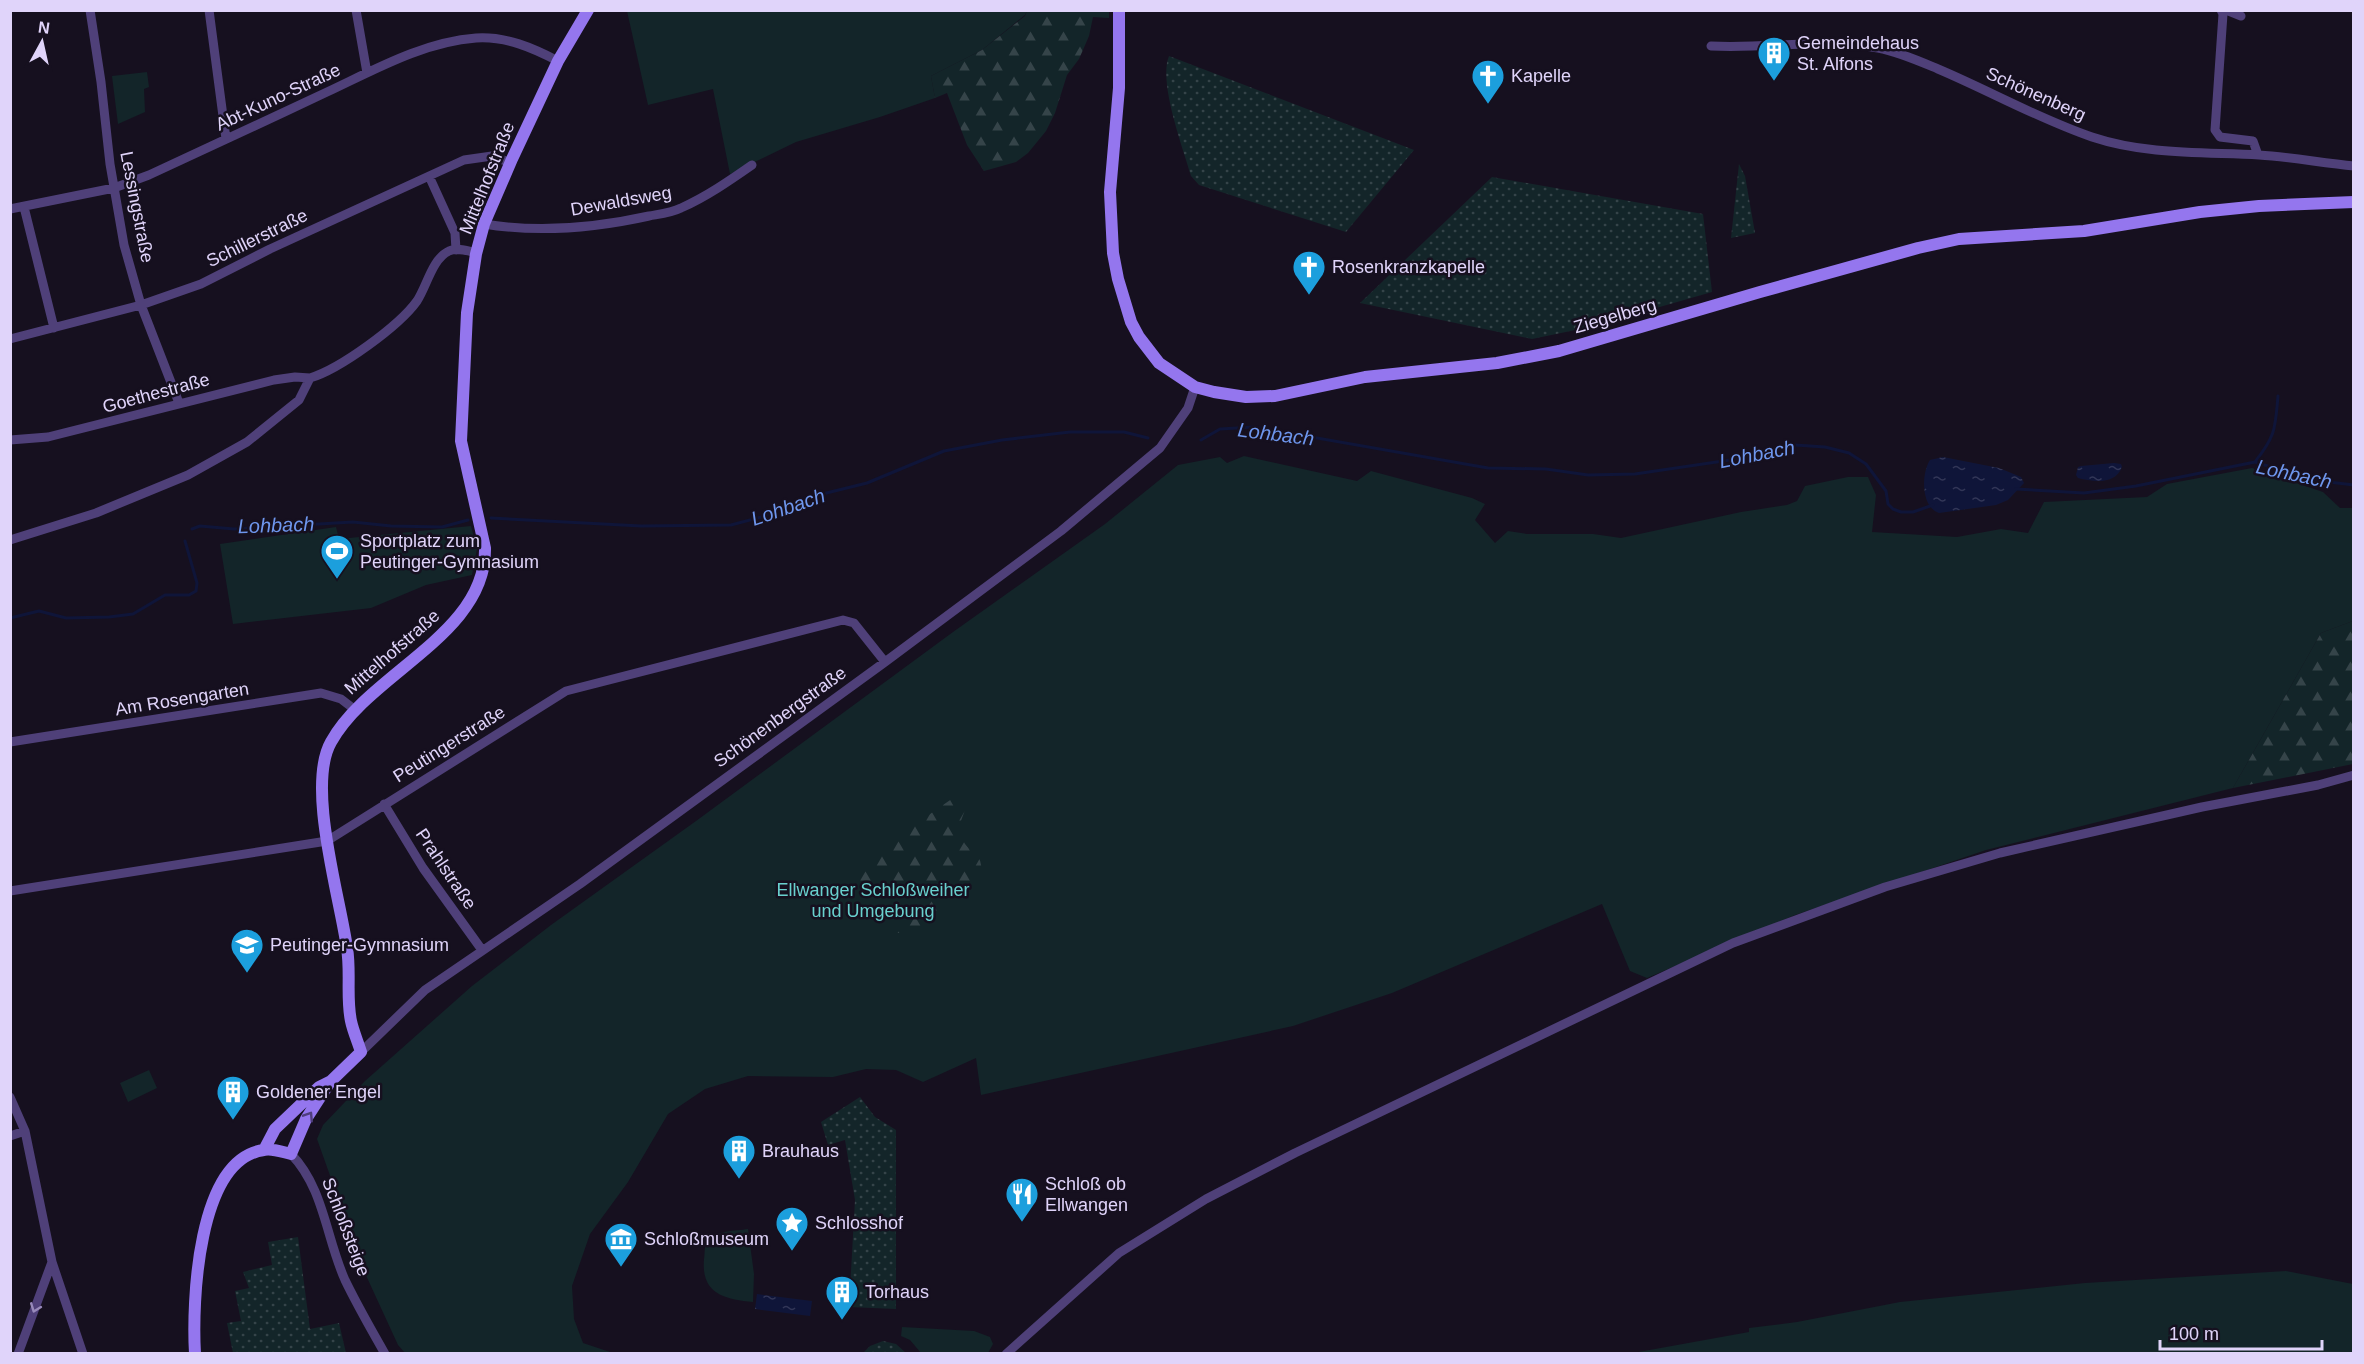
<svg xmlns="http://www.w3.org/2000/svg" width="2364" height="1364" viewBox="0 0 2364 1364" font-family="Helvetica,sans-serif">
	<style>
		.green { fill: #132529 }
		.forest { fill: url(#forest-firs) }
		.garden { fill: url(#garden-dots) }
		.water { fill: url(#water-ripples) }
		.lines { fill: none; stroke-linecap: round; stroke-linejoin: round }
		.stream { stroke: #0f1539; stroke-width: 3 }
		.street { stroke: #4f4079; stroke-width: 9 }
		.secondary { stroke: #9476ee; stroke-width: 12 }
		.oneway { stroke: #4f3e7c }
		.oneway2 { stroke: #988aba }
		.labels { text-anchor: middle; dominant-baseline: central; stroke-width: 5; stroke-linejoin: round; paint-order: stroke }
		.poi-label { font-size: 18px; fill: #e0d4fa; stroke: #16101f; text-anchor: start }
		.street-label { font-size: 18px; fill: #e0d4fa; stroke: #16101f }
		.park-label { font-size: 18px; fill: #69d0ce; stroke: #16101f }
		.water-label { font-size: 20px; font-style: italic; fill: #6e96ed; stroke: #16101f }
	</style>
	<defs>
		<pattern id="forest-firs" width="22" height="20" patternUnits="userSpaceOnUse" patternTransform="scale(1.5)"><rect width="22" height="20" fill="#132529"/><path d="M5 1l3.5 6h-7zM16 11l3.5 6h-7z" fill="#354449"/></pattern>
		<pattern id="garden-dots" width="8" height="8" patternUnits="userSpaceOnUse" patternTransform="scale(1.5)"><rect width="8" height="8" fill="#132529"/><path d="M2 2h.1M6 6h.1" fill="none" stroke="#354449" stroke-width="1.8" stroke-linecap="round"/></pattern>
		<pattern id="water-ripples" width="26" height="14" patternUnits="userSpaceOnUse" patternTransform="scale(1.5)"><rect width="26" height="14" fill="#0f1539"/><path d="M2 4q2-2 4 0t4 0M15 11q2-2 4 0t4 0" fill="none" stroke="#323657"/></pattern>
	</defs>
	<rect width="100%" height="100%" fill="#16101f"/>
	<path class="green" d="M 627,11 L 1027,11 L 1025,15 L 982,50 L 931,76 L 935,98 L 880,117 L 796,142 L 730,174 L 713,89 L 648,105 Z
		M 147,72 L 149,87 L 144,89 L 145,112 L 118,124 L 112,76 Z
		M 1244,456 L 1357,481 L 1371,471 L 1472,498 L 1485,504 L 1475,520 L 1495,543 L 1508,531 L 1527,534 L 1593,534 L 1621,538 L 1741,512 L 1787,505 L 1797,501 L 1805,486 L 1848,477 L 1868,477 L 1876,495 L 1872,532 L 1957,537 L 2001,529 L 2028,533 L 2044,502 L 2147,497 L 2167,484 L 2252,468 L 2323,492 L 2340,508 L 2353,508 L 2353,621 L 2321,633 L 2233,788 L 1986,850 L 1795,915 L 1647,978 L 1630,971 L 1602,904 L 1392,993 L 1293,1026 L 981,1095 L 976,1058 L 923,1082 L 896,1070 L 866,1069 L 833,1077 L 748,1076 L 705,1089 L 668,1114 L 628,1182 L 590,1234 L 572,1286 L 574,1319 L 583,1343 L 613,1353 L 405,1353 L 398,1345 L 364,1271 L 317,1139 L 323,1125 L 365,1081 L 472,986 L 551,925 L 696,821 L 953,632 L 1105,524 L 1178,465 L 1220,457 L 1227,463 Z
		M 471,526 L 477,549 L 472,575 L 426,585 L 371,608 L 233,624 L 220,544 L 336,527 L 339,539 Z
		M 149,1070 L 157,1088 L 128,1102 L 120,1083 Z
		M 748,1229 L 754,1274 L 753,1302 C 724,1299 701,1294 704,1259 C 705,1254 704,1245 707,1241 C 715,1230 736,1231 748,1229 Z
		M 2286,1271 L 2353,1284 L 2353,1353 L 1633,1353 L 1749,1332 L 1749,1328 L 1797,1322 L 1900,1302 L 2085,1283 Z
		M 902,1327 L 974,1331 L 990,1337 L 993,1344 L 988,1353 L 921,1353 L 910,1340 L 901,1336 Z"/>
	<path class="forest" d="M 1027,11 L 1109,11 L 1109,18 L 1093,17 L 1089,36 L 1079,59 L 1067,75 L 1055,113 L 1046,131 L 1028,153 L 1016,162 L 984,171 L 967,145 L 947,93 L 935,98 L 931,76 L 982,50 L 1025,16 Z
		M 2353,621 L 2353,764 L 2233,788 L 2321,633 Z
		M 956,796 L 963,797 L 968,802 L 959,826 C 960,832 961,838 965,844 C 971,852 980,854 981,865 C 986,896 924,934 897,933 L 876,907 L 852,868 Z"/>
	<path class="garden" d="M 1169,56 L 1414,150 L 1346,232 L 1199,185 L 1191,176 C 1183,148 1158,82 1169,56 Z
		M 1739,164 L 1745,176 L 1755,233 L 1731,238 Z
		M 1492,177 L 1703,214 L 1712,292 L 1590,327 L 1532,339 L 1360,303 Z
		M 860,1097 L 875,1117 L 896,1130 L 896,1309 L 849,1307 L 855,1200 L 845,1140 L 828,1145 L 821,1122 Z
		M 298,1237 L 310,1329 L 339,1323 L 346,1353 L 233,1353 L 227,1323 L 241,1321 L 235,1291 L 249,1288 L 243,1272 L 272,1265 L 268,1242 Z
		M 883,1341 L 896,1344 L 906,1353 L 863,1353 L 870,1346 Z"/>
	<path class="water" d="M 1943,457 L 1999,468 L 2021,477 L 2024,483 L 2008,500 L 1996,505 L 1939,513 C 1921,507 1921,474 1930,460 Z
		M 2114,463 L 2121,464 L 2122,467 C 2115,485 2094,482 2078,478 L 2076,475 L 2078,467 L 2081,466 Z
		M 757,1294 L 812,1301 L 810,1316 L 755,1309 Z"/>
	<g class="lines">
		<path class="stream" d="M 1201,440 L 1220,429 L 1254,427 L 1488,468 L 1546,469 L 1588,475 L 1635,474 L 1764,455 L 1795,445 L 1825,447 L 1849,453 L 1866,464 L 1886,491 L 1888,504 L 1893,509 L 1901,512 L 1913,512 L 1933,505
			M 2255,462 C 2276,435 2275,429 2278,396
			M 2016,489 L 2084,493 L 2136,486 L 2255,462 L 2312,480 L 2354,485
			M 491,518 L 641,526 L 731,525 L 765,516 L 798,500 L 867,483 L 944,451 L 1002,440 L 1070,432 L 1124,432 L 1148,438
			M 192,529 L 200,526 L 234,529 L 353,522 L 391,526 L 442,527 L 468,520
			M 10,618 L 39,611 L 66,618 L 109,617 L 133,614 L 165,595 L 189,595 L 196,591 L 197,583 L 185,541"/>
		<path class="street" d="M 90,10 L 101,82 L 110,164 L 124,245 L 141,305 L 179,403
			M 209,10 L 226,139
			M 356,10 L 367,73
			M 2221,10 L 2223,14 L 2215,130 L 2220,137 L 2253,141 L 2258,155
			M 2226,10 L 2241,16
			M 1711,46 C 1767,49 1823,38 1878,48 C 1899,52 1919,61 1938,69 C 1990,91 2039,119 2092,137 C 2146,155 2203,152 2259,155 C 2291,157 2322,163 2354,166
			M 429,176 L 455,233 L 456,250
			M 24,207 L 54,328
			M 10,209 L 114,188 L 149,175 C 209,147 268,120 327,92 C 374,70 423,42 476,38 C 506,36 533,48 558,61
			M 484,224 C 539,233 595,228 649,216 C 660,214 671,213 681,208 C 706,197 729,181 752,165
			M 10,339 L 141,305 L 201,284 L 270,249 L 464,160 L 492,156 L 511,163
			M 10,440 L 48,437 L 274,380 L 295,377 L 310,378
			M 10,540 L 96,513 L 188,475 L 247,442 L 299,400 L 310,378 C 340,369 399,326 417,301 C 427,286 432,259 449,251 C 457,247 468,251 477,253
			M 10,742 L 321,693 L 341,699 L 354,709
			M 384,804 L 423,868 L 482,950
			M 10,891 L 327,841 L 566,691 L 843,620 L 854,623 L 885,662
			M 361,1052 L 425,990 L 580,884 L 885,662 L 1061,531 L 1160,448 L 1188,408 L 1195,387
			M 10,1097 L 25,1131 L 52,1262 L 83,1354
			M 10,1136 L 25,1131
			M 291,1154 C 324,1188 326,1238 345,1280 C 357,1305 371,1329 385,1354
			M 18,1354 L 52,1262
			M 1006,1354 L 1119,1253 L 1206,1199 L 1295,1153 L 1733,943 L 1885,887 L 2000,853 L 2202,807 L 2318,785 L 2354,775"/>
		<path class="secondary" d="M 1119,10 L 1119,88 L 1110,192 L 1113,253 L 1118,279 L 1131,322 L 1139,337 L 1159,363 L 1195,387 L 1214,392 L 1246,397 L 1275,396 L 1365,377 L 1497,363 L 1559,351 L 1760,292 L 1918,248 L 1959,239 L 2084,231 L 2200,212 L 2259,206 L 2354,202
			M 264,1150 L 275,1129 L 319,1087 L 331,1081 L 361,1052 C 358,1042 353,1031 351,1021 C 346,998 351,972 347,948 C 340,897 306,786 331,742 C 369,673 487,634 485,548 L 461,441 L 467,313 L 476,254 L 484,224 L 512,159 L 558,61 L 588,10
			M 195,1354 C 192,1302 197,1159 264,1150 C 272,1148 282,1152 291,1154 L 306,1119 L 330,1082"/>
	</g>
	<defs><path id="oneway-chevron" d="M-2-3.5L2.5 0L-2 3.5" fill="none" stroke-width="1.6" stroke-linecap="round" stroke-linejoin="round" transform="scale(1.5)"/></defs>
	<use class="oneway" href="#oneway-chevron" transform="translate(309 1116) rotate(-57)"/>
	<use class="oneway2" href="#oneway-chevron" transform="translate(35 1308) rotate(111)"/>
	<defs>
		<g id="building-pin" transform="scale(1.725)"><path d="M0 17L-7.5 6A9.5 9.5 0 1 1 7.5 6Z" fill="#1c9fdd" stroke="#16101f"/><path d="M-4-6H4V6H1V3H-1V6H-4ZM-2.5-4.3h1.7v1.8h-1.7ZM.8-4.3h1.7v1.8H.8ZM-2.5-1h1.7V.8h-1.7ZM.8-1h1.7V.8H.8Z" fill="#fff"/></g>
		<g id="church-pin" transform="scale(1.725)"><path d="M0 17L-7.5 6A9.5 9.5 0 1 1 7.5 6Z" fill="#1c9fdd" stroke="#16101f"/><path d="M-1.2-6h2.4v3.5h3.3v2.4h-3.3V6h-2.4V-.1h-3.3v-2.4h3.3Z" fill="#fff"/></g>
		<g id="stadium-pin" transform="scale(1.725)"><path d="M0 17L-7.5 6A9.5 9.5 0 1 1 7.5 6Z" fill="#1c9fdd" stroke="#16101f"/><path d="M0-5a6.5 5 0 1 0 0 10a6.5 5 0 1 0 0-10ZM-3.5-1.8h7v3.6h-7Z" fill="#fff"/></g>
		<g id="school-pin" transform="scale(1.725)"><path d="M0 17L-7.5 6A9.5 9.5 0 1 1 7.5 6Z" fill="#1c9fdd" stroke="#16101f"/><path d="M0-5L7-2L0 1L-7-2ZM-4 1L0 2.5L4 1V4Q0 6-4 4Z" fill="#fff"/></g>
		<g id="restaurant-pin" transform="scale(1.725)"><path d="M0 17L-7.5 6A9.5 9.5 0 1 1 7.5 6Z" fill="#1c9fdd" stroke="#16101f"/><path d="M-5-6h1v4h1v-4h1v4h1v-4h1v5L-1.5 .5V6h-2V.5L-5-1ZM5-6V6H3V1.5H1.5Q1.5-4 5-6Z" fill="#fff"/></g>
		<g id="sight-pin" transform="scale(1.725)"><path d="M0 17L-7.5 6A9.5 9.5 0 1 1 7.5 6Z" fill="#1c9fdd" stroke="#16101f"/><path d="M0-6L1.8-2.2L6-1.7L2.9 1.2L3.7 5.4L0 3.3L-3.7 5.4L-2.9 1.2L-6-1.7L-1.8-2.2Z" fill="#fff"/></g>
		<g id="museum-pin" transform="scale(1.725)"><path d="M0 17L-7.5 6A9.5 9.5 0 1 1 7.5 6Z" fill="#1c9fdd" stroke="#16101f"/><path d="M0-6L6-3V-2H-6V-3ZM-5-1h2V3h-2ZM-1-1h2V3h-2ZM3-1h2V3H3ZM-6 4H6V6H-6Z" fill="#fff"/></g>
	</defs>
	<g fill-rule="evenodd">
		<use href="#building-pin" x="1774" y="53"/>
		<use href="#church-pin" x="1488" y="76"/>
		<use href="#church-pin" x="1309" y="267"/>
		<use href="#stadium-pin" x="337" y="551"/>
		<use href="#school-pin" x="247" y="945"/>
		<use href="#building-pin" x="233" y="1092"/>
		<use href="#building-pin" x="739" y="1151"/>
		<use href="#restaurant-pin" x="1022" y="1194"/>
		<use href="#sight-pin" x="792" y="1223"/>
		<use href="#museum-pin" x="621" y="1239"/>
		<use href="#building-pin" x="842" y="1292"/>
	</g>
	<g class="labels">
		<g class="poi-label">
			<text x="1797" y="43">Gemeindehaus<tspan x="1797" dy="21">St. Alfons</tspan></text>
			<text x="1511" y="76">Kapelle</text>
			<text x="1332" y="267">Rosenkranzkapelle</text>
			<text x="360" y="541">Sportplatz zum<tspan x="360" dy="21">Peutinger-Gymnasium</tspan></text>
			<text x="270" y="945">Peutinger-Gymnasium</text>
			<text x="256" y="1092">Goldener Engel</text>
			<text x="762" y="1151">Brauhaus</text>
			<text x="1045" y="1184">Schloß ob<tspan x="1045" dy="21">Ellwangen</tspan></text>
			<text x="815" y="1223">Schlosshof</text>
			<text x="644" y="1239">Schloßmuseum</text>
			<text x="865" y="1292">Torhaus</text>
		</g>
		<g class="street-label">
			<text transform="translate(2036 94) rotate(24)">Schönenberg</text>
			<text transform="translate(278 97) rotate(-25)">Abt-Kuno-Straße</text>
			<text transform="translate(487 178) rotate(-68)">Mittelhofstraße</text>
			<text transform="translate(621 201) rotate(-10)">Dewaldsweg</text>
			<text transform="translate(137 207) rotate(79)">Lessingstraße</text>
			<text transform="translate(257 238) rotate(-26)">Schillerstraße</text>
			<text transform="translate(1615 316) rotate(-16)">Ziegelberg</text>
			<text transform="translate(156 393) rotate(-15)">Goethestraße</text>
			<text transform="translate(392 652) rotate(-41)">Mittelhofstraße</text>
			<text transform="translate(182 699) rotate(-9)">Am Rosengarten</text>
			<text transform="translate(780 717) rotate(-36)">Schönenbergstraße</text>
			<text transform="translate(449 744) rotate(-32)">Peutingerstraße</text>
			<text transform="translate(446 869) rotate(56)">Prahlstraße</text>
			<text transform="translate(346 1227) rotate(69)">Schloßsteige</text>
		</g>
		<g class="park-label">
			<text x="873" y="890">Ellwanger Schloßweiher<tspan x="873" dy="21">und Umgebung</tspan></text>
		</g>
		<g class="water-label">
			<text transform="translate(1276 434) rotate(7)">Lohbach</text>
			<text transform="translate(1757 454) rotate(-11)">Lohbach</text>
			<text transform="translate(2294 474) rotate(12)">Lohbach</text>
			<text transform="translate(788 507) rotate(-19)">Lohbach</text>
			<text transform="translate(276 525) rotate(-2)">Lohbach</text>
		</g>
	</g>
	<rect width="2364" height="1364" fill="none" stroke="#e0d4fa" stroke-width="24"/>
	<g transform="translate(42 42) rotate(8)" stroke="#16101f" stroke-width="4.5" paint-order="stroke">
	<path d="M0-4.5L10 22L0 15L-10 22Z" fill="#e0d4fa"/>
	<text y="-9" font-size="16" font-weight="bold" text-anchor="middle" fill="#e0d4fa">N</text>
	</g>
	<path d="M2160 1340v9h162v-9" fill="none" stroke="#e0d4fa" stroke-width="3"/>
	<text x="2169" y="1340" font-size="18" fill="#e0d4fa" stroke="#16101f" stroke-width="4.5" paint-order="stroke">100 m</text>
</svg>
